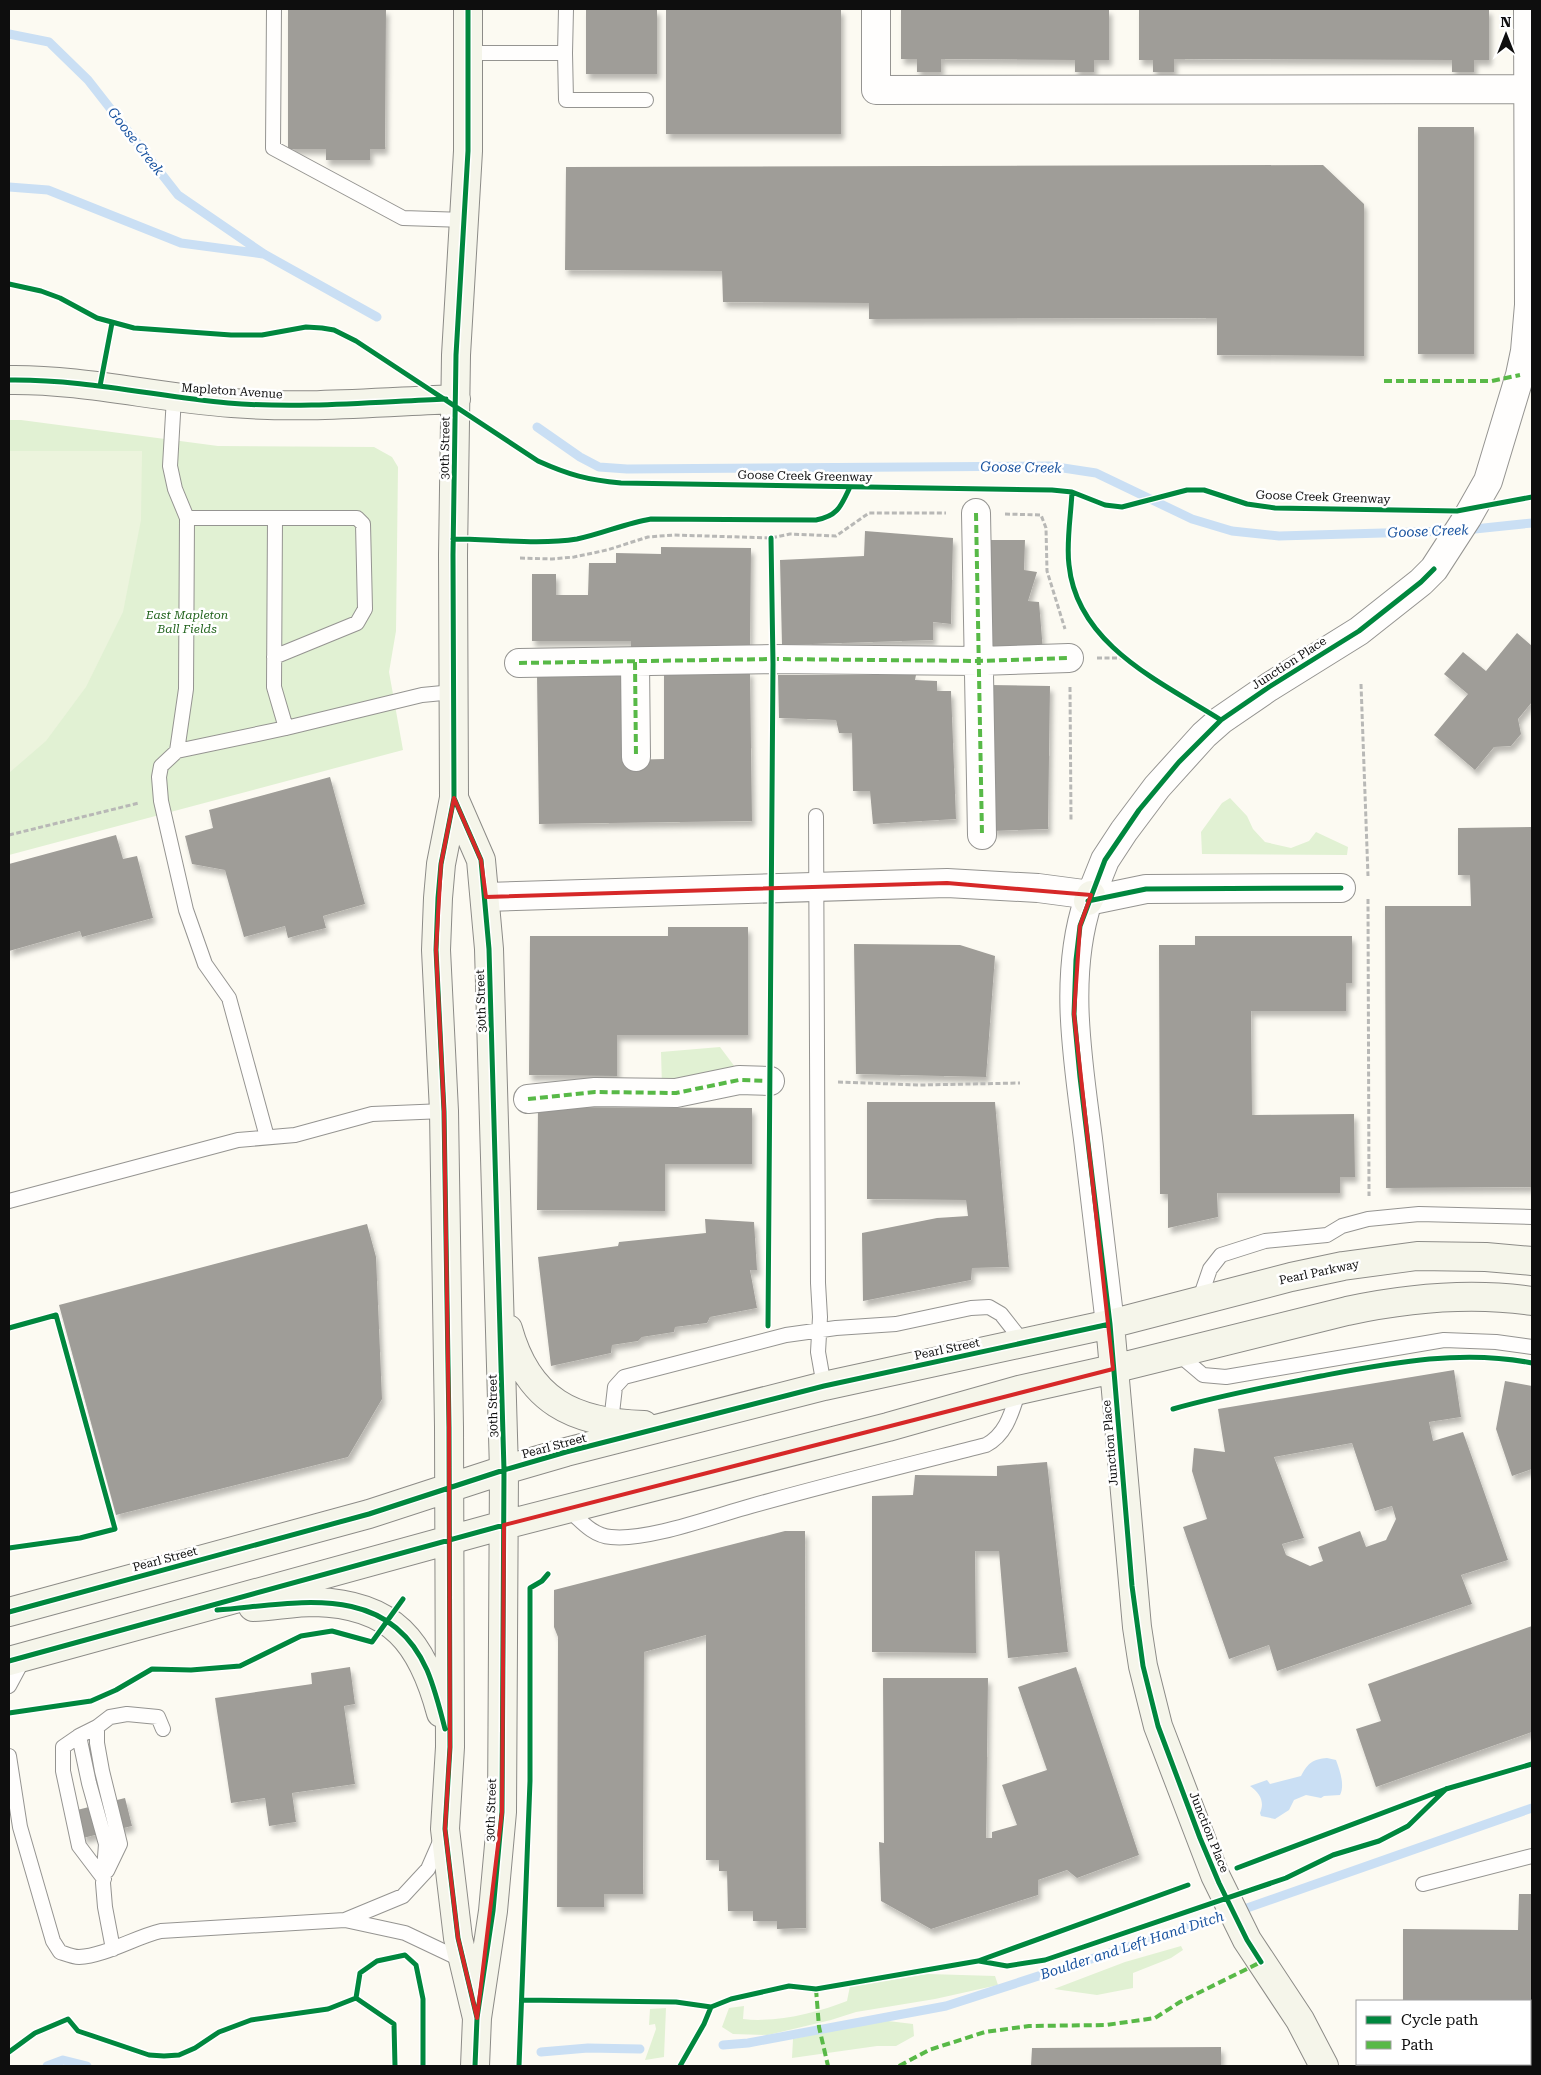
<svg xmlns="http://www.w3.org/2000/svg" width="1541" height="2075" viewBox="0 0 1541 2075" font-family="'Roboto Serif',serif">
	<style>
		.green { fill: #e1f1d3 }
		.pitch { fill: #ecf4dd }
		.water { fill: #cadff4 }
		.lines { fill: none; stroke-linecap: round; stroke-linejoin: round }
		.stream { stroke: #cadff4; stroke-width: 9 }
		.building { fill: #9f9d98; fill-rule: evenodd; filter: url(#shadow) }
		.lane-casing { stroke: #959491; stroke-width: 16 }
		.street-casing { stroke: #959491; stroke-width: 30 }
		.secondary-casing { stroke: #8c8b87; stroke-width: 30 }
		.path { stroke: #b8b8b6; stroke-width: 3; stroke-dasharray: 5 2.5; stroke-linecap: butt }
		.lane { stroke: #fffefd; stroke-width: 14 }
		.street { stroke: #fffefd; stroke-width: 28 }
		.secondary { stroke: #f5f5ea; stroke-width: 28 }
		.quiet { stroke: #58b947; stroke-width: 4; stroke-dasharray: 8 4; stroke-linecap: butt }
		.cycleway-casing { stroke: #fff; stroke-width: 8 }
		.cycleway { stroke: #00873e; stroke-width: 5 }
		.marked { fill: none; stroke: #d62828; stroke-width: 4; stroke-linejoin: round }
		.labels { text-anchor: middle; dominant-baseline: central; stroke-width: 5; stroke-linejoin: round; paint-order: stroke }
		.street-label { font-size: 12px; fill: #0e0e0e; stroke: #fff }
		.park-label { font-size: 12px; font-style: italic; fill: #24651f; stroke: #fff }
		.water-label { font-size: 14px; font-style: italic; fill: #18529f; stroke: #fff }
	</style>
	<defs>
		<filter id="shadow"><feDropShadow dx="3" dy="5.5" stdDeviation="2.5" flood-color="#0004"/></filter>
	</defs>
	<rect width="100%" height="100%" fill="#fcfaf2"/>
	<path class="green" d="M 9,420 L 21,420 L 218,446 L 374,447 L 392,457 L 398,467 L 396,631 L 389,672 L 403,750 L 9,855 Z
		M 1230,798 L 1247,816 L 1253,829 L 1265,842 L 1291,848 L 1309,841 L 1316,832 L 1348,847 L 1347,855 L 1202,854 L 1201,832 L 1222,803 Z
		M 720,1047 L 738,1071 L 662,1087 L 661,1052 Z
		M 1181,1946 L 1183,1950 L 1171,1958 L 1133,1973 L 1133,1988 L 1097,1995 L 1054,1989 L 1125,1962 Z
		M 928,1974 L 995,1976 L 998,1985 L 935,1999 L 856,2012 L 831,2020 L 768,2035 L 733,2034 L 722,2027 L 729,2008 L 744,2006 L 743,2019 C 775,2023 817,2013 847,2001 L 850,1986 Z
		M 666,2008 L 664,2057 L 645,2060 L 656,2029 L 655,2024 L 649,2025 L 650,2009 Z
		M 880,2020 L 913,2024 L 914,2036 L 896,2046 L 877,2046 L 792,2058 L 793,2039 Z"/>
	<path class="pitch" d="M 9,451 L 142,451 L 141,520 L 123,612 L 86,687 L 46,741 L 9,773 Z"/>
	<path class="water" d="M 1327,1758 L 1336,1760 C 1340,1771 1345,1785 1340,1795 L 1324,1796 L 1321,1798 L 1306,1795 L 1294,1800 L 1289,1810 L 1275,1819 L 1261,1816 L 1260,1813 C 1265,1802 1260,1793 1250,1786 L 1267,1780 L 1270,1784 L 1301,1776 C 1308,1763 1313,1759 1327,1758 Z"/>
	<g class="lines">
		<path class="stream" d="M 9,34 L 49,42 L 88,80 L 178,195 L 264,254 L 377,317
			M 9,187 L 48,190 L 181,243 L 263,254
			M 537,427 L 580,457 L 599,467 L 627,469 L 1050,466 L 1096,473 L 1192,519 L 1232,531 L 1279,536 L 1452,531
			M 1465,530 L 1532,523
			M 723,2045 L 748,2043 L 946,2006 L 1230,1914 L 1532,1808
			M 541,2052 L 588,2048 L 640,2049
			M 47,2066 L 63,2060 L 87,2066"/>
	</g>
	<path class="building" d="M 288,9 L 386,9 L 385,149 L 370,149 L 370,160 L 326,160 L 326,149 L 288,149 Z
		M 586,9 L 657,9 L 657,74 L 586,74 Z
		M 666,9 L 841,9 L 841,134 L 666,134 Z
		M 901,9 L 1109,9 L 1109,60 L 1094,60 L 1094,72 L 1075,72 L 1075,60 L 941,59 L 941,72 L 917,72 L 917,59 L 901,59 Z
		M 1139,9 L 1489,9 L 1489,60 L 1474,60 L 1474,72 L 1452,72 L 1452,60 L 1174,59 L 1174,72 L 1153,72 L 1153,60 L 1139,60 Z
		M 1418,127 L 1474,127 L 1474,354 L 1418,354 Z
		M 1323,165 L 1364,204 L 1364,356 L 1217,355 L 1217,318 L 869,319 L 869,303 L 723,302 L 722,271 L 565,270 L 566,167 Z
		M 865,531 L 953,538 L 951,624 L 933,622 L 933,640 L 782,645 L 780,560 L 864,556 Z
		M 981,540 L 1025,540 L 1024,570 L 1037,572 L 1028,601 L 1039,602 L 1043,651 L 991,655 Z
		M 661,547 L 751,548 L 750,650 L 631,650 L 631,641 L 532,641 L 532,574 L 556,574 L 556,595 L 588,595 L 589,563 L 616,563 L 616,553 L 661,554 Z
		M 1517,633 L 1532,646 L 1532,702 L 1518,719 L 1521,734 L 1511,746 L 1494,747 L 1475,770 L 1434,735 L 1468,694 L 1444,674 L 1463,652 L 1486,671 Z
		M 750,671 L 752,821 L 539,824 L 537,675 L 626,674 L 627,760 L 664,759 L 664,672 Z
		M 778,675 L 916,675 L 915,680 L 937,681 L 937,691 L 951,691 L 956,819 L 873,824 L 870,791 L 853,791 L 852,733 L 839,733 L 836,720 L 779,718 Z
		M 989,685 L 1050,686 L 1048,829 L 992,831 Z
		M 330,777 L 365,904 L 323,916 L 326,928 L 310,932 L 288,938 L 285,926 L 244,937 L 225,870 L 192,864 L 185,836 L 213,828 L 209,810 Z
		M 1532,827 L 1532,1187 L 1386,1188 L 1385,906 L 1471,906 L 1470,875 L 1458,875 L 1458,828 Z
		M 116,835 L 123,859 L 137,856 L 153,918 L 82,937 L 80,931 L 9,951 L 9,864 Z
		M 668,927 L 748,927 L 748,1035 L 617,1035 L 617,1076 L 529,1075 L 530,936 L 668,936 Z
		M 1195,936 L 1352,936 L 1352,983 L 1346,983 L 1346,1011 L 1251,1011 L 1252,1115 L 1354,1114 L 1355,1177 L 1340,1177 L 1340,1193 L 1217,1193 L 1218,1217 L 1168,1228 L 1168,1194 L 1160,1194 L 1159,945 L 1195,945 Z
		M 854,944 L 960,945 L 995,956 L 986,1077 L 856,1074 Z
		M 867,1102 L 995,1102 L 1009,1267 L 972,1268 L 971,1280 L 863,1301 L 862,1233 L 937,1218 L 968,1216 L 966,1200 L 867,1199 Z
		M 538,1107 L 752,1108 L 752,1164 L 665,1164 L 665,1211 L 537,1210 Z
		M 705,1219 L 754,1222 L 757,1270 L 750,1270 L 757,1308 L 710,1317 L 707,1323 L 675,1327 L 674,1332 L 642,1337 L 638,1341 L 612,1345 L 611,1353 L 551,1366 L 538,1257 L 618,1246 L 619,1242 L 706,1233 Z
		M 367,1224 L 376,1257 L 382,1399 L 348,1457 L 116,1515 L 59,1305 Z
		M 1454,1370 L 1461,1417 L 1429,1422 L 1433,1441 L 1463,1432 L 1508,1560 L 1461,1575 L 1472,1604 L 1277,1671 L 1269,1645 L 1229,1659 L 1183,1527 L 1207,1519 L 1192,1471 L 1194,1448 L 1225,1452 L 1218,1409 ZM 1352,1443 L 1375,1511 L 1392,1506 L 1396,1519 L 1386,1540 L 1366,1547 L 1360,1531 L 1318,1547 L 1323,1561 L 1310,1566 L 1286,1555 L 1282,1544 L 1304,1538 L 1274,1457 Z
		M 1505,1381 L 1532,1386 L 1532,1469 L 1512,1476 L 1496,1429 Z
		M 1047,1462 L 1068,1652 L 1008,1658 L 999,1551 L 975,1551 L 976,1653 L 872,1652 L 872,1496 L 913,1495 L 915,1475 L 997,1476 L 997,1466 Z
		M 785,1531 L 805,1531 L 806,1928 L 777,1929 L 777,1921 L 753,1921 L 753,1911 L 728,1911 L 727,1871 L 719,1871 L 719,1860 L 706,1860 L 706,1635 L 644,1652 L 643,1894 L 604,1894 L 604,1907 L 557,1907 L 558,1637 L 554,1627 L 554,1590 Z
		M 1532,1626 L 1532,1732 L 1376,1787 L 1356,1729 L 1381,1721 L 1368,1684 Z
		M 350,1667 L 355,1704 L 344,1706 L 355,1784 L 292,1793 L 296,1822 L 269,1826 L 265,1798 L 231,1803 L 215,1698 L 312,1684 L 311,1673 Z
		M 1076,1667 L 1139,1855 L 1077,1878 L 1067,1870 L 1038,1880 L 1038,1895 L 931,1929 L 881,1901 L 879,1842 L 884,1843 L 883,1678 L 988,1678 L 986,1838 L 992,1838 L 992,1832 L 1017,1825 L 1002,1785 L 1047,1770 L 1018,1687 Z
		M 125,1798 L 132,1826 L 83,1838 L 77,1810 Z
		M 1519,1894 L 1532,1894 L 1532,2066 L 1402,2066 L 1402,2064 L 1530,2064 L 1530,2001 L 1403,2001 L 1403,1929 L 1518,1930 Z
		M 1221,2047 L 1221,2066 L 1031,2066 L 1032,2048 Z"/>
	<g class="lines">
		<g class="lane-casing">
			<path id="lane" d="M 274,9 L 273,148 L 403,218 L 465,220
				M 468,53 L 565,53 L 566,9
				M 565,53 L 566,100 L 646,100
				M 174,397 L 170,466 L 175,489 L 187,518 L 186,689 L 177,751
				M 187,518 L 275,518 L 274,687 L 286,728
				M 274,657 L 357,623 L 365,609 L 363,524 L 357,518 L 275,518
				M 816,816 L 818,1283 L 820,1317 L 818,1352 L 824,1386
				M 267,1137 L 229,998 L 205,964 L 186,910 L 161,801 L 159,777 L 161,766 L 177,751 L 286,728 L 422,695 L 453,692
				M 9,1201 L 238,1140 L 295,1135 L 372,1114 L 444,1111
				M 1199,1301 L 1210,1269 L 1221,1255 L 1265,1241 L 1327,1235 L 1342,1226 L 1368,1219 L 1419,1214 L 1532,1217
				M 1177,1353 L 1203,1375 L 1226,1377 L 1444,1340 L 1496,1342 L 1532,1347
				M 611,1422 L 615,1387 L 624,1377 L 786,1335 L 836,1328 L 896,1324 L 971,1308 L 989,1307 L 1001,1314 L 1023,1342
				M 568,1509 C 581,1521 593,1536 611,1537 C 648,1541 714,1516 751,1506 C 829,1484 907,1465 986,1445 C 1007,1434 1012,1411 1019,1390
				M 9,1686 L 24,1658
				M 97,1727 L 97,1743 L 102,1771 L 120,1844 L 107,1871
				M 79,1736 L 63,1747 L 63,1771 L 79,1846 L 104,1879
				M 9,1756 L 20,1827 L 53,1941 L 60,1952 C 66,1954 73,1957 79,1957 C 105,1956 135,1937 161,1931 L 345,1920 L 405,1933 L 462,1960
				M 1423,1884 L 1532,1856
				M 345,1920 L 403,1896 L 428,1869 L 442,1837
				M 113,1949 L 105,1907 L 103,1883 L 106,1844 L 89,1783 L 79,1736 L 97,1727 L 110,1717 L 127,1714 L 158,1717 L 163,1729"/>
		</g>
		<g class="street-casing">
			<path id="street" d="M 876,9 L 876,90 L 1528,89
				M 976,513 L 982,835
				M 635,662 L 636,757
				M 519,663 L 773,659 L 979,661 L 1069,658
				M 486,897 L 947,883 L 1038,888 L 1091,895 L 1105,860 L 1124,831 L 1157,787 L 1204,735 L 1221,720 L 1269,687 L 1359,631 L 1421,582 L 1434,569 L 1467,518 L 1488,481 L 1520,375 L 1525,351 L 1529,305 L 1528,9
				M 528,1099 L 595,1092 L 676,1093 L 739,1080 L 770,1081
				M 1110,1324 C 1103,1262 1095,1201 1088,1139 C 1078,1061 1063,977 1088,901 L 1146,889 L 1341,888"/>
		</g>
		<g class="secondary-casing">
			<path id="secondary" d="M 468,9 L 468,151 L 456,355 L 453,555 L 454,798 L 441,864 L 438,898 L 436,950 L 444,1111 L 449,1427 L 450,1747 L 445,1829 L 458,1938 L 477,2018
				M 9,380 C 84,379 157,398 232,403 C 306,409 381,402 456,399
				M 454,798 L 481,860 L 489,949 L 504,1470 L 502,1812 L 493,1911 L 477,2018 L 475,2066
				M 1088,901 L 1091,895
				M 1110,1324 L 1137,1627 L 1143,1666 L 1158,1726 L 1215,1875 L 1247,1940 L 1300,2020 L 1324,2066
				M 508,1329 C 528,1401 573,1423 644,1425
				M 253,1607 C 274,1606 295,1602 315,1602 C 393,1604 422,1642 441,1713
				M 9,1612 L 369,1514 L 504,1470 L 566,1452 L 824,1386 L 1110,1324 L 1291,1277 L 1343,1266 L 1417,1256 L 1486,1257 L 1532,1261
				M 9,1661 L 504,1525 L 888,1427 L 1019,1390 L 1113,1369 L 1347,1311 C 1408,1298 1470,1292 1532,1301"/>
		</g>
		<path class="path" d="M 1005,514 L 1041,515 L 1046,528 L 1047,571 L 1065,629
			M 520,558 L 552,559 L 574,557 L 607,550 L 648,537 L 674,535 L 771,538 L 790,534 L 836,536 L 869,513 L 946,513
			M 1097,658 L 1125,658
			M 1361,684 L 1368,876
			M 1070,687 L 1071,821
			M 9,835 L 139,803
			M 1368,899 L 1369,1196
			M 838,1082 L 920,1085 L 1020,1083"/>
		<use href="#lane" class="lane"/>
		<use href="#street" class="street"/>
		<use href="#secondary" class="secondary"/>
		<path class="quiet" d="M 1384,381 L 1492,381 L 1520,375
			M 976,513 L 982,835
			M 635,662 L 636,757
			M 519,663 L 773,659 L 979,661 L 1069,658
			M 528,1099 L 595,1092 L 676,1093 L 739,1080 L 770,1081
			M 816,1989 L 819,2027 L 828,2066
			M 899,2066 L 929,2050 L 985,2032 L 1029,2026 L 1106,2025 L 1155,2018 L 1180,2002 L 1261,1962"/>
		<g class="cycleway-casing">
			<path id="cycleway" d="M 468,9 L 468,151 L 456,355 L 453,555 L 454,798 L 441,864 L 438,898 L 436,950 L 444,1111 L 449,1427 L 450,1747 L 445,1829 L 458,1938 L 477,2018
				M 9,284 L 41,291 L 60,298 L 97,318 L 134,328 L 231,335 L 262,335 L 306,327 L 322,328 L 334,330 L 356,341 L 538,461 C 569,475 588,480 621,483 L 1052,490 L 1072,492 L 1105,505 L 1122,507 L 1187,490 L 1204,490 L 1247,504 L 1275,508 L 1457,511 L 1532,497
				M 9,380 C 83,379 155,396 228,403 C 300,409 374,402 446,399
				M 100,386 L 112,323
				M 1072,492 C 1071,515 1066,543 1069,565 C 1077,645 1161,682 1221,720
				M 453,539 C 492,539 539,545 577,539 C 602,534 626,523 651,519 L 816,520 C 838,516 841,506 850,487
				M 454,798 L 481,860 L 489,949 L 504,1470 L 502,1812 L 493,1911 L 477,2018 L 475,2066
				M 1088,901 L 1146,889 L 1341,888
				M 768,1326 L 773,664 L 771,538
				M 9,1328 L 56,1315 L 115,1529 L 80,1538 L 9,1548
				M 1173,1409 C 1222,1395 1271,1386 1321,1376 C 1391,1363 1462,1349 1532,1363
				M 217,1610 C 296,1604 387,1580 427,1670 C 435,1689 440,1709 445,1729
				M 9,1612 L 369,1514 L 504,1470 L 566,1452 L 824,1386 L 1110,1324
				M 9,1661 L 504,1525
				M 9,1713 L 91,1701 L 116,1690 L 152,1669 L 191,1670 L 240,1666 L 301,1636 L 332,1631 L 372,1642 L 403,1599
				M 1237,1868 L 1446,1789 L 1532,1764
				M 979,1961 L 1007,1966 L 1045,1960 L 1286,1878 L 1333,1855 L 1379,1841 L 1408,1826 L 1446,1789
				M 1261,1962 L 1247,1940 L 1219,1883 L 1200,1838 L 1158,1726 L 1143,1666 L 1132,1586 L 1110,1324 L 1080,1077 L 1074,1014 L 1076,960 L 1080,926 L 1105,860 L 1139,810 L 1179,762 L 1221,720 L 1269,687 L 1359,631 L 1421,582 L 1434,569
				M 356,1998 L 360,1973 L 377,1961 L 405,1955 L 416,1965 L 423,1999 L 423,2066
				M 356,1998 L 394,2024 L 395,2066
				M 522,2000 L 676,2002 L 711,2007
				M 9,2052 L 35,2033 L 68,2019 L 78,2031 L 149,2055 L 164,2056 L 179,2055 L 195,2048 L 219,2032 L 251,2020 L 328,2009 L 356,1998
				M 519,2066 L 530,1781 L 530,1588 L 542,1581 L 548,1574
				M 680,2066 L 704,2024 L 711,2007 L 731,1999 L 789,1986 L 816,1989 L 978,1961 L 1188,1885"/>
		</g>
		<use href="#cycleway" class="cycleway"/>
	</g>
	<path class="marked" d="M 454,798 L 481,860 L 486,897 L 947,883 L 1091,895 L 1080,926 L 1074,1014 L 1113,1369 L 504,1525 L 502,1812 L 477,2018 L 458,1938 L 445,1829 L 450,1747 L 449,1427 L 444,1111 L 436,950 L 441,864 Z"/>
	<g class="labels">
		<g class="street-label">
			<text transform="translate(232 391) rotate(4)">Mapleton Avenue</text>
			<text transform="translate(445 448) rotate(-89)">30th Street</text>
			<text transform="translate(805 476) rotate(1)">Goose Creek Greenway</text>
			<text transform="translate(1323 497) rotate(2)">Goose Creek Greenway</text>
			<text transform="translate(1289 663) rotate(-33)">Junction Place</text>
			<text transform="translate(481 1001) rotate(-92)">30th Street</text>
			<text transform="translate(1319 1272) rotate(-12)">Pearl Parkway</text>
			<text transform="translate(947 1349) rotate(-12)">Pearl Street</text>
			<text transform="translate(493 1406) rotate(-91)">30th Street</text>
			<text transform="translate(1110 1443) rotate(-95)">Junction Place</text>
			<text transform="translate(554 1446) rotate(-15)">Pearl Street</text>
			<text transform="translate(165 1559) rotate(-15)">Pearl Street</text>
			<text transform="translate(491 1810) rotate(-88)">30th Street</text>
			<text transform="translate(1209 1832) rotate(68)">Junction Place</text>
		</g>
		<g class="park-label">
			<text x="187" y="615">East Mapleton<tspan x="187" dy="14">Ball Fields</tspan></text>
		</g>
		<g class="water-label">
			<text transform="translate(136 141) rotate(52)">Goose Creek</text>
			<text transform="translate(1021 467) rotate(1)">Goose Creek</text>
			<text transform="translate(1428 531) rotate(-2)">Goose Creek</text>
			<text transform="translate(1132 1945) rotate(-18)">Boulder and Left Hand Ditch</text>
		</g>
	</g>
	<rect width="1541" height="2075" fill="none" stroke="#0e0e0e" stroke-width="20"/>
	<rect x="1356" y="2000" width="175" height="65" fill="#ffffff" stroke="#9f9f9f"/>
	<rect x="1366" y="2016" width="25" height="8" fill="#00873e" stroke="#9f9f9f"/>
	<text x="1401" y="2025" font-size="15" fill="#0e0e0e">Cycle path</text>
	<rect x="1366" y="2041" width="25" height="8" fill="#58b947" stroke="#9f9f9f"/>
	<text x="1401" y="2050" font-size="15" fill="#0e0e0e">Path</text>
	<g transform="translate(1506 35)" stroke="#ffffff" stroke-width="4" paint-order="stroke">
	<path d="M0-4L9 19L0 12L-9 19Z" fill="#0e0e0e"/>
	<text y="-8" font-size="14" font-weight="bold" text-anchor="middle" fill="#0e0e0e">N</text>
	</g>
</svg>
